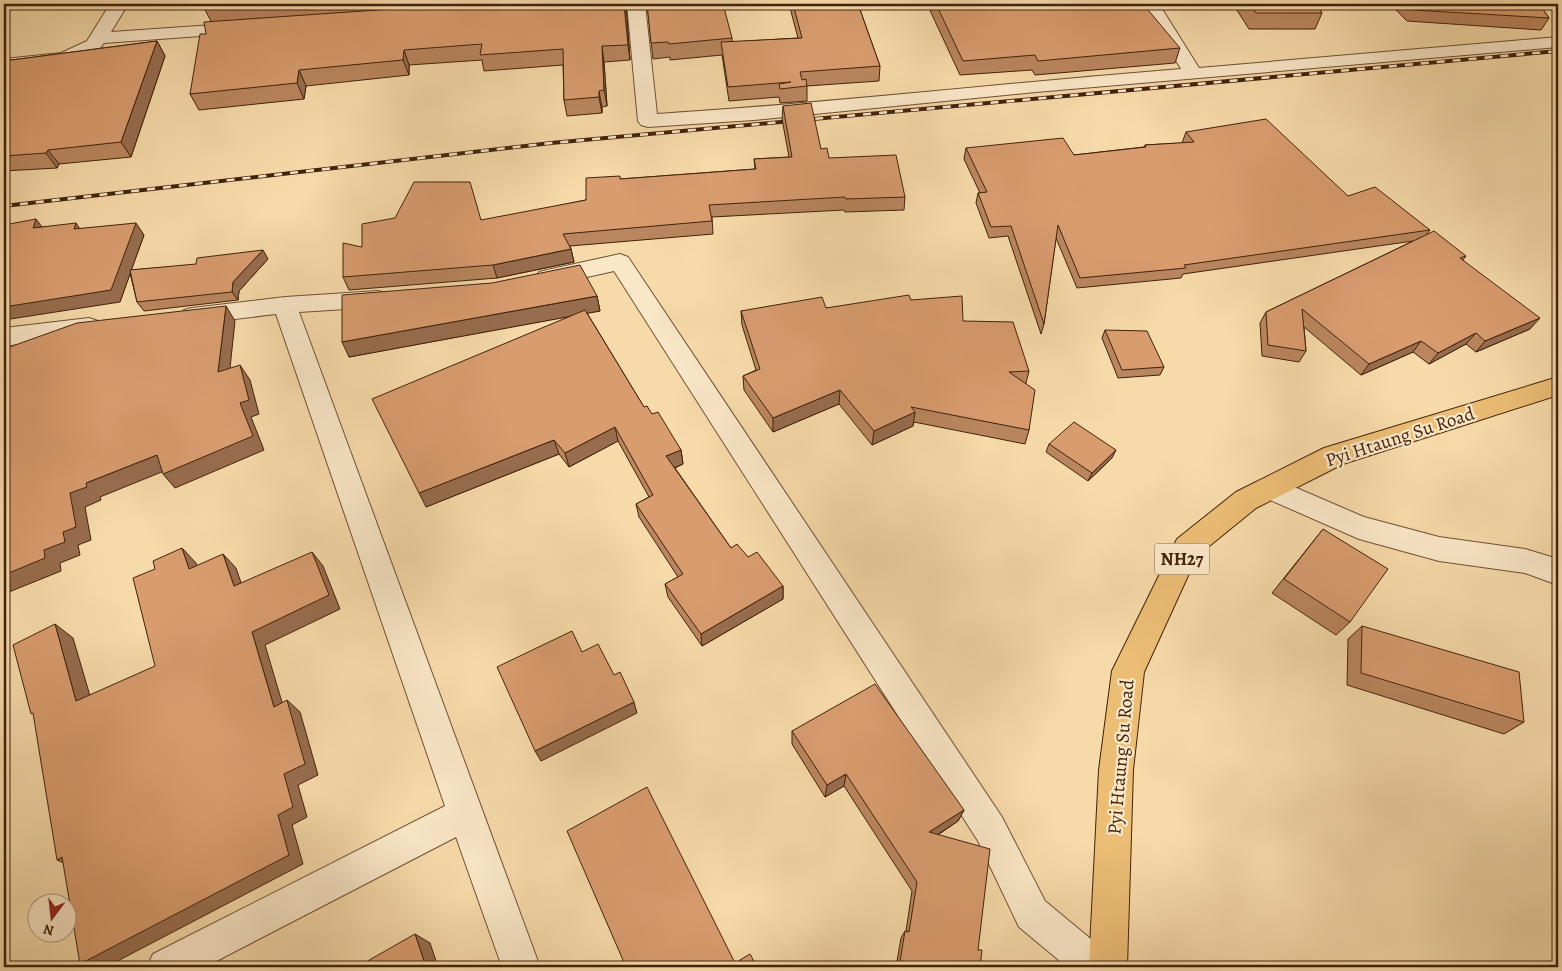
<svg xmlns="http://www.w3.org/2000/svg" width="1562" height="971" viewBox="0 0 1562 971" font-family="Alegreya,serif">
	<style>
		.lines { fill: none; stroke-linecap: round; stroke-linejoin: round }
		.minor-casing { stroke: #6e5032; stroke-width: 2 }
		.highway-casing { stroke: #41220a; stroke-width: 2 }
		.minor { fill: #fae7c8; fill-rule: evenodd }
		.highway { fill: #ecbd75; fill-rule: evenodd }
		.rail-casing { stroke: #41220a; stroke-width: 4 }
		.rail { stroke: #fae7c8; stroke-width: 2.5; stroke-dasharray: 8; stroke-linecap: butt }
		.wall { fill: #ba865f; stroke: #41220a }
		.shaded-wall { fill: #976d4e; stroke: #41220a }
		.building { fill: #d89c6f; stroke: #41220a }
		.labels { text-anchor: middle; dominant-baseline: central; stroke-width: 4.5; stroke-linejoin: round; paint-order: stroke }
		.shield { fill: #fae7c8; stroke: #785d43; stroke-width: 1 }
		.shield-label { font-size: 18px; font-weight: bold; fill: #41220a }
		.street-label { font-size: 19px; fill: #41220a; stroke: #fae7c8 }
	</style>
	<rect width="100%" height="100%" fill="#f7daaa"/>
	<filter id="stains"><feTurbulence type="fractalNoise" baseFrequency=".004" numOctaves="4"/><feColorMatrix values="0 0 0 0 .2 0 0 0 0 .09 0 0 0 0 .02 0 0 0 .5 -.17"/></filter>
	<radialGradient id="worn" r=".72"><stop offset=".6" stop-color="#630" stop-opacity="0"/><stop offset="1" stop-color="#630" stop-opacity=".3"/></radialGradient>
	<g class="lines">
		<g class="minor-casing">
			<path id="minor" d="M 110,4 L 128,4 L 111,32 L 242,23 L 248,24 L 251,28 L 248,32 L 242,33 L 104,43 C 90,66 29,68 4,69 L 4,59 L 61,53 L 87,41 Z
				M 627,4 L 645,4 L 657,114 C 832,103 1006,83 1181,69 L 1143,4 L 1159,4 L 1199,68 L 1558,37 L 1558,47 L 1036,92 L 754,120 L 648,127 L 641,125 L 638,121 Z
				M 620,254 L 628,257 L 1002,817 L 1045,901 L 1109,954 L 1115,967 L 1067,967 L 1019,927 L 978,841 L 614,271 L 547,286 L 539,284 L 535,278 L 539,272 L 547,270 Z
				M 378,291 L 386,293 L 390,299 L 386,305 L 378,307 L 299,312 L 540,967 L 502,967 L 456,837 L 205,967 L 147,967 L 153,954 L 445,806 L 276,314 L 192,324 L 184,322 L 180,316 L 184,310 L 192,308 L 285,297 Z
				M 89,318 L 98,321 L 101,327 L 98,333 L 4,346 L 4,328 Z
				M 1271,477 L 1364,517 L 1439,537 L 1525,549 L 1558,559 L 1558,585 L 1525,573 L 1439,561 L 1359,539 L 1261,496 L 1257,488 L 1261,480 Z"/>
		</g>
		<g class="highway-casing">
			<path id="highway" d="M 1558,377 L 1558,395 L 1343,464 L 1256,508 L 1197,556 L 1144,672 L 1133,770 L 1127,967 L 1089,967 L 1099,770 L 1112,671 L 1177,539 L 1236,492 L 1324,448 Z"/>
		</g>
		<use href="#minor" class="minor"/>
		<use href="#highway" class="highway"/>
		<g class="rail-casing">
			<path id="rail" d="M 4,206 L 551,143 L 1558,51"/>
		</g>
		<use href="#rail" class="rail"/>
	</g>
	<path class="wall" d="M 205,4 L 626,4 L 630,60 L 604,62 L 607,106 L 602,107 L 602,113 L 567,116 L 564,100 L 563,65 L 484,71 L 482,60 L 409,65 L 409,75 L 306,86 L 304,99 L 199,110 L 190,94 L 206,34 L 211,21 L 204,8 Z
		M 647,4 L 732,38 L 732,42 L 798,38 L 789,4 L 858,4 L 880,66 L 879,81 L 807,86 L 807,101 L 780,103 L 779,97 L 729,101 L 722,55 L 670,60 L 670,57 L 653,59 Z
		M 927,4 L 1096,4 L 1098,7 L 1180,48 L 1175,63 L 1035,75 L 1032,70 L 960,75 Z
		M 1233,4 L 1316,4 L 1322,13 L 1315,29 L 1249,29 Z
		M 1390,4 L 1558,4 L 1558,6 L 1540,5 L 1549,18 L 1541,30 L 1407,21 Z
		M 157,41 L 165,56 L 131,157 L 59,164 L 57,168 L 4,171 L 4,61 Z
		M 783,106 L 829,158 L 905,197 L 904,210 L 845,212 L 844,210 L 712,217 L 713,234 L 570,246 L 571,249 L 574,262 L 497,278 L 349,290 L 343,277 L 362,247 L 586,200 L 620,179 L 755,169 L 754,159 L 789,157 L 782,119 Z
		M 1186,132 L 1348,196 L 1430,230 L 1426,235 L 1466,256 L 1463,260 L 1530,329 L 1476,352 L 1466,344 L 1429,364 L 1413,352 L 1361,375 L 1304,327 L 1306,351 L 1299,362 L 1262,356 L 1260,323 L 1266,312 L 1413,241 L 1183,274 L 1181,278 L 1077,288 L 1056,238 L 1044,324 L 1041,334 L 1008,236 L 989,238 L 976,203 L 978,193 L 980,193 L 964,159 L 966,148 L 1074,155 L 1144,147 L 1145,145 L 1182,143 Z
		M 42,227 L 80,229 L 144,235 L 131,270 L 268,259 L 239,291 L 238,300 L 144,311 L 137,302 L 130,273 L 120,302 Z
		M 597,296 L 600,311 L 587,313 L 644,407 L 652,414 L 681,450 L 683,464 L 675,468 L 731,548 L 748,557 L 783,586 L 783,599 L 702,646 L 668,597 L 665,584 L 678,577 L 639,517 L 636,504 L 649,497 L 618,441 L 569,467 L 559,454 L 426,507 L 570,316 L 349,357 Z
		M 911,300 L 963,321 L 1029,371 L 1026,383 L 1029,430 L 1025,444 L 914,422 L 913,426 L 872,445 L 839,404 L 773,432 L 744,390 L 743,376 L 756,370 L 742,325 L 741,311 L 826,308 Z
		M 1105,330 L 1164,367 L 1160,375 L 1118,378 L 1102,338 Z
		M 1049,444 L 1112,458 L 1088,481 L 1046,452 Z
		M 1323,529 L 1350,622 L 1336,635 L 1272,593 Z
		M 1362,626 L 1524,722 L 1504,734 L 1347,685 L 1348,639 Z
		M 792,731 L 964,810 L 958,821 L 938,835 L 978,950 L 980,967 L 896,967 L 901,938 L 905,931 L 906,931 L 912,891 L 844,786 L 825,797 L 792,744 Z"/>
	<path class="shaded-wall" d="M 624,4 L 626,4 L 630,60 L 628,45 Z
		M 157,41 L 165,56 L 131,157 L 121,142 Z
		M 602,46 L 604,62 L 607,106 L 604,90 Z
		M 404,50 L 409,65 L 409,75 L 403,60 Z
		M 299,70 L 306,86 L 304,99 L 297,83 Z
		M 599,91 L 602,107 L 602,113 L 599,97 Z
		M 48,150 L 59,164 L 57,168 L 46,153 Z
		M 36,219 L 45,231 L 33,228 Z
		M 76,223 L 84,235 L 74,229 Z
		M 136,223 L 144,235 L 120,302 L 4,320 L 4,307 Z
		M 571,249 L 574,262 L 497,278 L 493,265 Z
		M 263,250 L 268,259 L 239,291 L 238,300 L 232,292 L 233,282 Z
		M 597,296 L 600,311 L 349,357 L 342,342 Z
		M 226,306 L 235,321 L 228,387 L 218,372 Z
		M 1540,318 L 1530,329 L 1476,352 L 1485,341 Z
		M 1476,333 L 1466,344 L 1429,364 L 1438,353 Z
		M 1421,341 L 1413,352 L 1361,375 L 1369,364 Z
		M 240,365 L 250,380 L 259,414 L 251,417 L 264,450 L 175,488 L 163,474 L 240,403 Z
		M 840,390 L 839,404 L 773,432 L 773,418 Z
		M 915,412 L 913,426 L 872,445 L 874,431 Z
		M 615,427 L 618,441 L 569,467 L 565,453 Z
		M 554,440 L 559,454 L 426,507 L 419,493 Z
		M 681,450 L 683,464 L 669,470 L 666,456 Z
		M 1116,450 L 1112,458 L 1088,481 L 1092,473 Z
		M 157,455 L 169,469 L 100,497 L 101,500 L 85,507 L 91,540 L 78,545 L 80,555 L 60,563 L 61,571 L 4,594 L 4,575 L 44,550 L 63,532 L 70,493 L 86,483 Z
		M 182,548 L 196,563 L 203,583 L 189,569 Z
		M 312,552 L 323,566 L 340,609 L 265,645 L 287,719 L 274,707 L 252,632 Z
		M 223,554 L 236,568 L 247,600 L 234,586 Z
		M 783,586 L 783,599 L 702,646 L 701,634 Z
		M 55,624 L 73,638 L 95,713 L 76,701 Z
		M 287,700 L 300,712 L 318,775 L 298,785 L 307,817 L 292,825 L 303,864 L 106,967 L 91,967 L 80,964 L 278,815 L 284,774 Z
		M 634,702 L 637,713 L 541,761 L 535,751 Z
		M 846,774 L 844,786 L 825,797 L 827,785 Z
		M 964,810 L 958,821 L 925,843 L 929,832 Z
		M 62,857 L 78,869 L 57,860 Z
		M 415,934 L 430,943 L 438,967 L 426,967 Z"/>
	<path class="building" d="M 205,4 L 261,4 L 204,8 Z
		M 465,4 L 624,4 L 628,45 L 602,46 L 604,90 L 599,91 L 599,97 L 564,100 L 563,49 L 480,55 L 482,44 L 404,50 L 403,60 L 299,70 L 297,83 L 190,94 L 200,34 L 206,34 L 204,22 Z
		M 647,4 L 723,4 L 732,38 L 669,44 L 668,42 L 651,43 Z
		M 793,4 L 858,4 L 880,66 L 800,72 L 802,80 L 806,79 L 807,86 L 780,89 L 779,84 L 791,82 L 728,87 L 721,42 L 802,38 Z
		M 936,4 L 1096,4 L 1098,7 L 1133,4 L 1143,4 L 1180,48 L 1038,61 L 1035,55 L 963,61 Z
		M 1250,4 L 1316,4 L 1322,13 L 1256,13 Z
		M 1407,4 L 1539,4 L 1549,18 L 1413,10 Z
		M 157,41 L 121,142 L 48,150 L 46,153 L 4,156 L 4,61 Z
		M 811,103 L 821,149 L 827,148 L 829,158 L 896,155 L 905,197 L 846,199 L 845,197 L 709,205 L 712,221 L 563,234 L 571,249 L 493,265 L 343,277 L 343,243 L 362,247 L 362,224 L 395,218 L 414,182 L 470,182 L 481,220 L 586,200 L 586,178 L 620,176 L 620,179 L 756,169 L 754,159 L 792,157 L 783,106 Z
		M 1266,119 L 1348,196 L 1375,187 L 1430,230 L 1184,265 L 1186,268 L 1080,278 L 1058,225 L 1044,324 L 1011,226 L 991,227 L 978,193 L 987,192 L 966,148 L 1063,138 L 1074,155 L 1146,147 L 1145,145 L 1194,142 L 1186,132 Z
		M 36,219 L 33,228 L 76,223 L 74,229 L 136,223 L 111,290 L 4,307 L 4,225 Z
		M 1434,231 L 1466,256 L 1460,258 L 1540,318 L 1485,341 L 1476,333 L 1438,353 L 1421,341 L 1369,364 L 1302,309 L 1306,351 L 1268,345 L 1266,312 Z
		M 263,250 L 233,282 L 232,292 L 137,302 L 130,270 L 196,264 L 197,258 Z
		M 580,265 L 597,296 L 342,342 L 342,295 L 492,283 Z
		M 909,295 L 911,300 L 962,296 L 963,321 L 1013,322 L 1029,371 L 1009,372 L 1035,390 L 1029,430 L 911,407 L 915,412 L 874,431 L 840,390 L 773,418 L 743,376 L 760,369 L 741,311 L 822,297 L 826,308 Z
		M 226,306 L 218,372 L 240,365 L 249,400 L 240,403 L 253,436 L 163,474 L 157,455 L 86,483 L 87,487 L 70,493 L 76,527 L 63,532 L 65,542 L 44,550 L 45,558 L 4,575 L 4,349 L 77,323 Z
		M 585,310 L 644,407 L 647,406 L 652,414 L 658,412 L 681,450 L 666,456 L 731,548 L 737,544 L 748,557 L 757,552 L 783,586 L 701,634 L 665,584 L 683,574 L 636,504 L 653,495 L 615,427 L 565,453 L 554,440 L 419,493 L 372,399 Z
		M 1105,330 L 1147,331 L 1164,367 L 1122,370 Z
		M 1074,422 L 1116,450 L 1092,473 L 1049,444 Z
		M 1323,529 L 1388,569 L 1350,622 L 1284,579 Z
		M 182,548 L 189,569 L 223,554 L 234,586 L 312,552 L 329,595 L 252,632 L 274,707 L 287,700 L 305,764 L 284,774 L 293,807 L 278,815 L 289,855 L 80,964 L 62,857 L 57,860 L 33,713 L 31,714 L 13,645 L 55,624 L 76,701 L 155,666 L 133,578 L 155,569 L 153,561 Z
		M 1362,626 L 1519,672 L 1524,722 L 1361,673 Z
		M 572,631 L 582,652 L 598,644 L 614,675 L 620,672 L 634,702 L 535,751 L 497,667 Z
		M 875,684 L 964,810 L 929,832 L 990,849 L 978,950 L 982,950 L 980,967 L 899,967 L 905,931 L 909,932 L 917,882 L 846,774 L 827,785 L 792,731 Z
		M 647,787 L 735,963 L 750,954 L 757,967 L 626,967 L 567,831 Z
		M 415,934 L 426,967 L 357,967 Z"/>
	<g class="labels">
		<rect class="shield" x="1154.5" y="543.5" width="55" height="31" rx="4"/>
		<g class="shield-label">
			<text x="1182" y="559">NH27</text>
		</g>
		<g class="street-label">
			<text transform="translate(1400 437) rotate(-18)">Pyi Htaung Su Road</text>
			<text transform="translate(1121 757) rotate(-85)">Pyi Htaung Su Road</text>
		</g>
	</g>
	<rect width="1562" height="971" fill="none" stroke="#f7daaa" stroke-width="20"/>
	<rect x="5" y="5" width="1552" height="961" fill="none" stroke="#41220a" stroke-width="2.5"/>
	<rect x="10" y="10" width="1542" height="951" fill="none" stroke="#41220a"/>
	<g transform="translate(52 918) rotate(195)"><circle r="24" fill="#fae7c8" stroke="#b0987c"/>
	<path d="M0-4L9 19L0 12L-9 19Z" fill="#8f2418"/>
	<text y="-8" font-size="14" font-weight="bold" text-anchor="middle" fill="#41220a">N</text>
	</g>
	<rect width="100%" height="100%" filter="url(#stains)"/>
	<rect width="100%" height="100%" fill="url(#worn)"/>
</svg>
